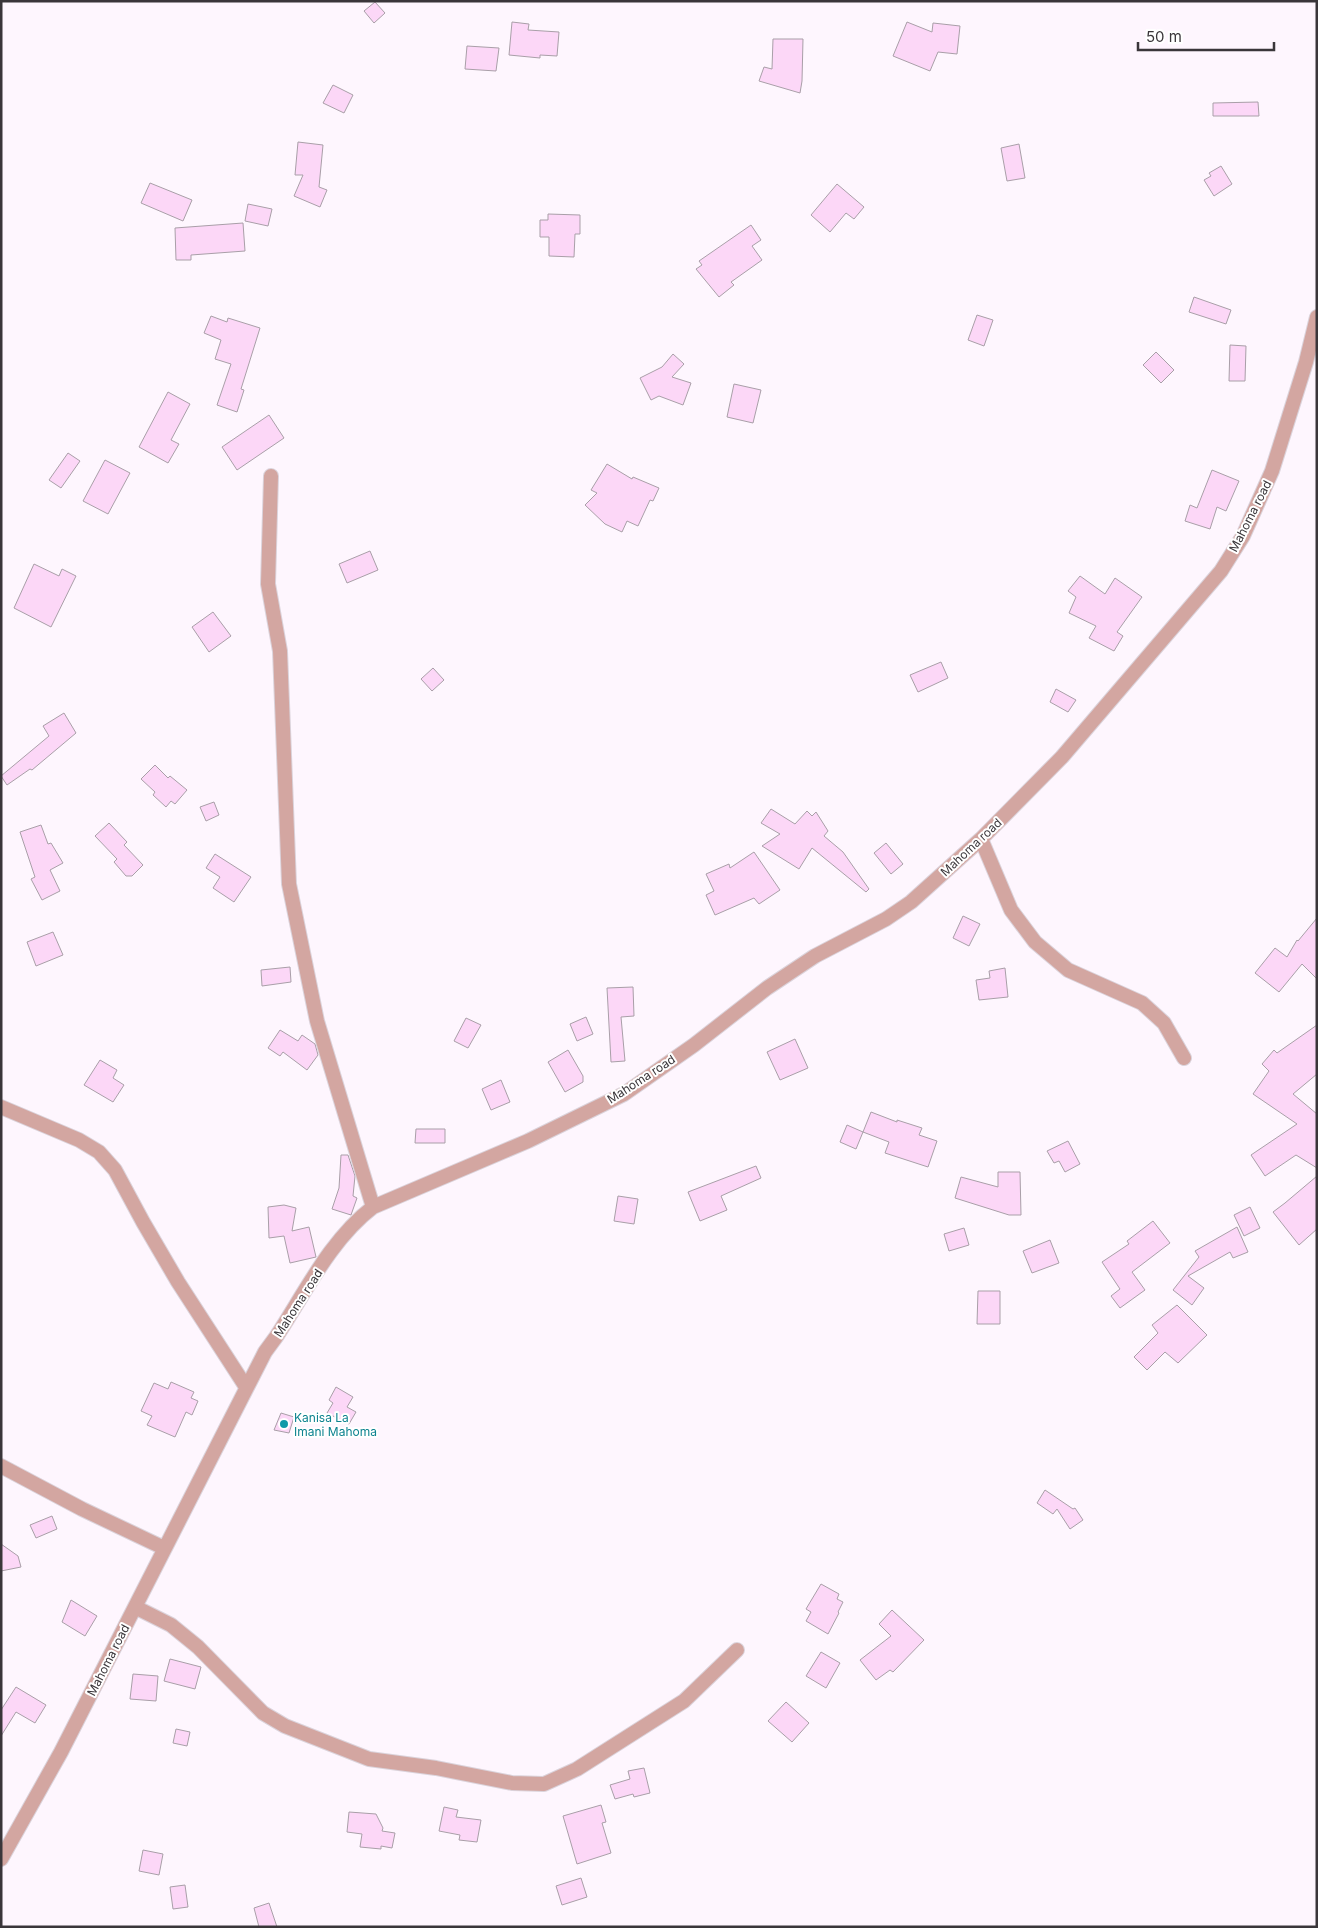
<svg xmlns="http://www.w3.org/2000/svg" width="1318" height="1928" viewBox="0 0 1318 1928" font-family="Inter,sans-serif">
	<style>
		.building { fill: #fcd7f7; stroke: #a99fa8 }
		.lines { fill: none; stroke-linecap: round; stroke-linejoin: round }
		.minor-casing { stroke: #dbd3db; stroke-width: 16 }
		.minor { stroke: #d3a6a1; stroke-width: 14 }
		.culture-dot { fill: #0f9aa8; stroke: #fff; stroke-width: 2 }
		.labels { text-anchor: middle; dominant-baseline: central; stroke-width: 4; stroke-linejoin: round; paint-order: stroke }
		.street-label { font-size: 12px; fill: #3a363a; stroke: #fff }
		.culture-label { font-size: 12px; fill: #0d838f; stroke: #fff; text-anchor: start }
	</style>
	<rect width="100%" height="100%" fill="#fef6fe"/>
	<path class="building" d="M 375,2 L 385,13 L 374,23 L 364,11 Z
		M 512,22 L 529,24 L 528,30 L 559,32 L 557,56 L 540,55 L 540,58 L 509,55 Z
		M 907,22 L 932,32 L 933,23 L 960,26 L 957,54 L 938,52 L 930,71 L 893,56 Z
		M 773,39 L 803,39 L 802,81 L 800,93 L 759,81 L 764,67 L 772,69 Z
		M 467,46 L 499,48 L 496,71 L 465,69 Z
		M 333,85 L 353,95 L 344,113 L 323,103 Z
		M 1258,102 L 1259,116 L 1213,116 L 1213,103 Z
		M 298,142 L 323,145 L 319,187 L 327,190 L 320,207 L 294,196 L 303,175 L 295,175 Z
		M 1019,144 L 1025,178 L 1007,181 L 1001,148 Z
		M 1221,166 L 1232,184 L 1214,196 L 1204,180 L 1211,176 L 1209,173 Z
		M 150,183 L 192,200 L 183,221 L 141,203 Z
		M 837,184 L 864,207 L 854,219 L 846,213 L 830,232 L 811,215 Z
		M 248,204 L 272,209 L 268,226 L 245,221 Z
		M 548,214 L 580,215 L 580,234 L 575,234 L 574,257 L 549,256 L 549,237 L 540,237 L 540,220 L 548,220 Z
		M 243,223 L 245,251 L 191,255 L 191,260 L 176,260 L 175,228 Z
		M 751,225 L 761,240 L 752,246 L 762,260 L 731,282 L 734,285 L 719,297 L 696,269 L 702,265 L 699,261 Z
		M 1194,297 L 1231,310 L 1226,324 L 1189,312 Z
		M 977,315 L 993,320 L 984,346 L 968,340 Z
		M 211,316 L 227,322 L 228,318 L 260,328 L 241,389 L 244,390 L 237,412 L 217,405 L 231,364 L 215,359 L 221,340 L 204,333 Z
		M 1230,345 L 1246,346 L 1245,381 L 1229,381 Z
		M 1156,352 L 1174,370 L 1161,383 L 1143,365 Z
		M 673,354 L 684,364 L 672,377 L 691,383 L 683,405 L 659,396 L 651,400 L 640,378 L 662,367 Z
		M 734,384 L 761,390 L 753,423 L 727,417 Z
		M 168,392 L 190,404 L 171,440 L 179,444 L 168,463 L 139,447 Z
		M 269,415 L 284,438 L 237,470 L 222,447 Z
		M 68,453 L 80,461 L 61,488 L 49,480 Z
		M 105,460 L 130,473 L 108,514 L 83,501 Z
		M 607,464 L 632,479 L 633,477 L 659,488 L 653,501 L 650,500 L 638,526 L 627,521 L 622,532 L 605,524 L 585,505 L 597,493 L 591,490 Z
		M 1212,470 L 1239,481 L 1226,511 L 1217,507 L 1210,529 L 1185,521 L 1190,505 L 1197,508 Z
		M 370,551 L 378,570 L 347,583 L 339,564 Z
		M 34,564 L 59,576 L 62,569 L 76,576 L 51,627 L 14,608 Z
		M 1080,576 L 1105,594 L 1115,578 L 1142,597 L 1117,632 L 1123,636 L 1114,651 L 1089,638 L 1096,626 L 1069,613 L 1076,597 L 1068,591 Z
		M 213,612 L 231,636 L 209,652 L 192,627 Z
		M 941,662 L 948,678 L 918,692 L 910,675 Z
		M 433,668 L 444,680 L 432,691 L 421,679 Z
		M 1056,689 L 1076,700 L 1068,712 L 1050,702 Z
		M 64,713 L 76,733 L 32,770 L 30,769 L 7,785 L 1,776 L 49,736 L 43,726 Z
		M 155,765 L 168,778 L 170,776 L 187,790 L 175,804 L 171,801 L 166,807 L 153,795 L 155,792 L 141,779 Z
		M 214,802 L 219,815 L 206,821 L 200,807 Z
		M 771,809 L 795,824 L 807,811 L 812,816 L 816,812 L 828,831 L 824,836 L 843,852 L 869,889 L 866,892 L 812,848 L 799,869 L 762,846 L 780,834 L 761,823 Z
		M 109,823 L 127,842 L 124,845 L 143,865 L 132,876 L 126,876 L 114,862 L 117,859 L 95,836 Z
		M 41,825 L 48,844 L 51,843 L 63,863 L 50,870 L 60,891 L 42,900 L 31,879 L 35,877 L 20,832 Z
		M 886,843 L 903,864 L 891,874 L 874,853 Z
		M 754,852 L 780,890 L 759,904 L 754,898 L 715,915 L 706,895 L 714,891 L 706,874 L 729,864 L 730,868 Z
		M 215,854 L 251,877 L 234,902 L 213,888 L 220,877 L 206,868 Z
		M 963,916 L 980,924 L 969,946 L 953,938 Z
		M 1317,918 L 1317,979 L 1302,964 L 1279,992 L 1255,973 L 1275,948 L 1287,957 L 1297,940 L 1298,941 Z
		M 53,932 L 63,955 L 36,966 L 27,942 Z
		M 290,967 L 291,982 L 262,986 L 261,970 Z
		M 1005,968 L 1008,997 L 979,1000 L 976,980 L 990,978 L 989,971 Z
		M 633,987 L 634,1016 L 621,1017 L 625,1061 L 611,1062 L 607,988 Z
		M 586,1017 L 593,1034 L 577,1041 L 570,1024 Z
		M 466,1018 L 481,1025 L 468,1048 L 454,1041 Z
		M 1317,1025 L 1317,1074 L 1293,1094 L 1317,1114 L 1317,1168 L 1296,1155 L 1265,1176 L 1251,1155 L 1297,1124 L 1253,1094 L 1269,1071 L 1262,1064 L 1274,1050 L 1277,1053 Z
		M 280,1030 L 298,1041 L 302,1035 L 315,1044 L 318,1055 L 307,1070 L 283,1052 L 280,1056 L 268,1048 Z
		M 795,1039 L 808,1068 L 780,1080 L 767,1052 Z
		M 568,1050 L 583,1076 L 583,1082 L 565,1092 L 548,1062 Z
		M 100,1060 L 117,1070 L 113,1078 L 124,1085 L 113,1102 L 84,1085 Z
		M 501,1080 L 510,1102 L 491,1110 L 482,1089 Z
		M 871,1112 L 897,1122 L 897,1120 L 922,1128 L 919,1135 L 937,1141 L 928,1167 L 885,1153 L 889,1142 L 863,1132 Z
		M 847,1125 L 863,1132 L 856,1149 L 840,1142 Z
		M 416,1129 L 445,1129 L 445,1143 L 415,1143 Z
		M 1068,1141 L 1080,1164 L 1065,1172 L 1059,1161 L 1054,1163 L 1047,1151 Z
		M 341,1155 L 348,1155 L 355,1176 L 353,1196 L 357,1198 L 351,1215 L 332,1209 L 339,1188 Z
		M 756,1166 L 761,1178 L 721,1196 L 727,1210 L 700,1221 L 688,1192 Z
		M 998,1172 L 1020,1172 L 1021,1215 L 1009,1215 L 955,1198 L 961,1177 L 998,1187 Z
		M 1317,1176 L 1317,1229 L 1299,1245 L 1273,1212 L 1285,1203 Z
		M 618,1196 L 638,1199 L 634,1224 L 614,1221 Z
		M 284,1205 L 296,1208 L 292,1231 L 309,1227 L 316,1257 L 290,1263 L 284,1236 L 269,1238 L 268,1207 Z
		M 1250,1207 L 1260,1228 L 1244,1236 L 1234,1215 Z
		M 1153,1221 L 1170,1243 L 1132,1272 L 1145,1290 L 1120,1308 L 1111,1296 L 1120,1289 L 1102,1262 L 1129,1244 L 1127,1241 Z
		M 1237,1227 L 1248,1252 L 1233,1258 L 1230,1252 L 1188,1276 L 1204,1288 L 1192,1305 L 1173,1290 L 1199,1257 L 1195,1251 Z
		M 964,1228 L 969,1245 L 949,1251 L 944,1234 Z
		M 1050,1240 L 1059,1263 L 1032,1273 L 1023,1251 Z
		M 978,1291 L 1000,1291 L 1000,1324 L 977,1324 Z
		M 1177,1305 L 1207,1335 L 1178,1363 L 1165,1352 L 1147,1370 L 1134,1357 L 1158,1333 L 1152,1325 Z
		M 171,1382 L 194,1392 L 191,1398 L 198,1401 L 192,1415 L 186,1412 L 175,1437 L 147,1425 L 152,1416 L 141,1411 L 154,1383 L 168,1389 Z
		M 336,1387 L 353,1397 L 347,1407 L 356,1412 L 349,1424 L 327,1413 L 333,1403 L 329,1400 Z
		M 281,1413 L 294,1417 L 289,1433 L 274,1430 Z
		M 1045,1490 L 1073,1509 L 1075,1508 L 1083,1520 L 1070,1529 L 1057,1509 L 1053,1514 L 1037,1503 Z
		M 52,1516 L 57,1529 L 36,1538 L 30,1525 Z
		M 1,1544 L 18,1556 L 21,1567 L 1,1571 Z
		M 821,1584 L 839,1594 L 837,1599 L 843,1602 L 838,1612 L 839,1613 L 828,1634 L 806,1621 L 811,1612 L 806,1609 Z
		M 71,1600 L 97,1616 L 85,1636 L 62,1622 Z
		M 892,1610 L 924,1640 L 893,1672 L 890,1670 L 876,1680 L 860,1660 L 891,1636 L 879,1624 Z
		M 821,1652 L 840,1663 L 826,1688 L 806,1676 Z
		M 170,1659 L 201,1667 L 195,1689 L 164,1681 Z
		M 133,1674 L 158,1676 L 156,1701 L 130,1699 Z
		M 16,1687 L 46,1705 L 35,1723 L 16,1712 L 1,1736 L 1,1710 Z
		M 786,1702 L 809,1723 L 792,1742 L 768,1721 Z
		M 176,1729 L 190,1732 L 187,1746 L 173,1743 Z
		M 644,1768 L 650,1793 L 634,1797 L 633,1794 L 615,1799 L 610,1785 L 630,1779 L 628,1771 Z
		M 601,1805 L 606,1822 L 602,1823 L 611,1853 L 577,1864 L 563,1816 Z
		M 444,1807 L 458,1810 L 456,1817 L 481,1820 L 477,1842 L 459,1840 L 460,1835 L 439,1831 Z
		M 349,1812 L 376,1814 L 383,1828 L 382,1831 L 395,1833 L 392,1848 L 381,1846 L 381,1849 L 360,1847 L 362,1834 L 347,1832 Z
		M 143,1850 L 163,1854 L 159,1875 L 139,1871 Z
		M 581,1878 L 587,1897 L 562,1905 L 556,1886 Z
		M 185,1885 L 188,1907 L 173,1909 L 170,1887 Z
		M 269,1903 L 277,1927 L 259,1927 L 254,1908 Z"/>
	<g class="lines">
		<g class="minor-casing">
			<path id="minor" d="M 271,476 L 268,584 L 280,651 L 289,884 L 317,1021 L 373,1207
				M 981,839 L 1011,910 L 1035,942 L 1068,970 L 1142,1003 L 1164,1023 L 1184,1058
				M 1,1107 L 79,1140 L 99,1152 L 115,1170 L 143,1222 L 178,1282 L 246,1387
				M 1,1466 L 82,1509 L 164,1548
				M 135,1607 L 171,1625 L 198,1647 L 263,1713 L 285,1726 L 369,1759 L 436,1768 L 512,1783 L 544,1784 L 577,1769 L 684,1701 L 737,1650
				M 1,1859 L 61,1752 L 265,1352 L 276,1337 C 305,1293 330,1240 373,1207 L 528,1141 L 624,1094 L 694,1045 L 767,988 L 815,956 L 886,919 L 911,902 L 981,839 L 1062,757 L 1221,571 L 1243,536 L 1272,471 L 1306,362 L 1317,317"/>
		</g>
		<use href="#minor" class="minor"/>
	</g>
	<circle class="culture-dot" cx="284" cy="1424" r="5"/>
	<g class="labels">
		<g class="street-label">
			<text transform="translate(1250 516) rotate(-63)">Mahoma road</text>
			<text transform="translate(971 847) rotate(-43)">Mahoma road</text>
			<text transform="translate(641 1079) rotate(-33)">Mahoma road</text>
			<text transform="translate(298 1303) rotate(-57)">Mahoma road</text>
			<text transform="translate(108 1660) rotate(-63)">Mahoma road</text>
		</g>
		<g class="culture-label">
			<text x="294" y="1417">Kanisa La<tspan x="294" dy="14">Imani Mahoma</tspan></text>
		</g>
	</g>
	<rect width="1318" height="1928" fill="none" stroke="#3a363a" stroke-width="5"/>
	<path d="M1138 42v8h136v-8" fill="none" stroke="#3a363a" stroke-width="2.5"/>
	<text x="1146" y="42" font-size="15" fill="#3a363a" stroke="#ffffff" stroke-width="4" paint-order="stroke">50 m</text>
</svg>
